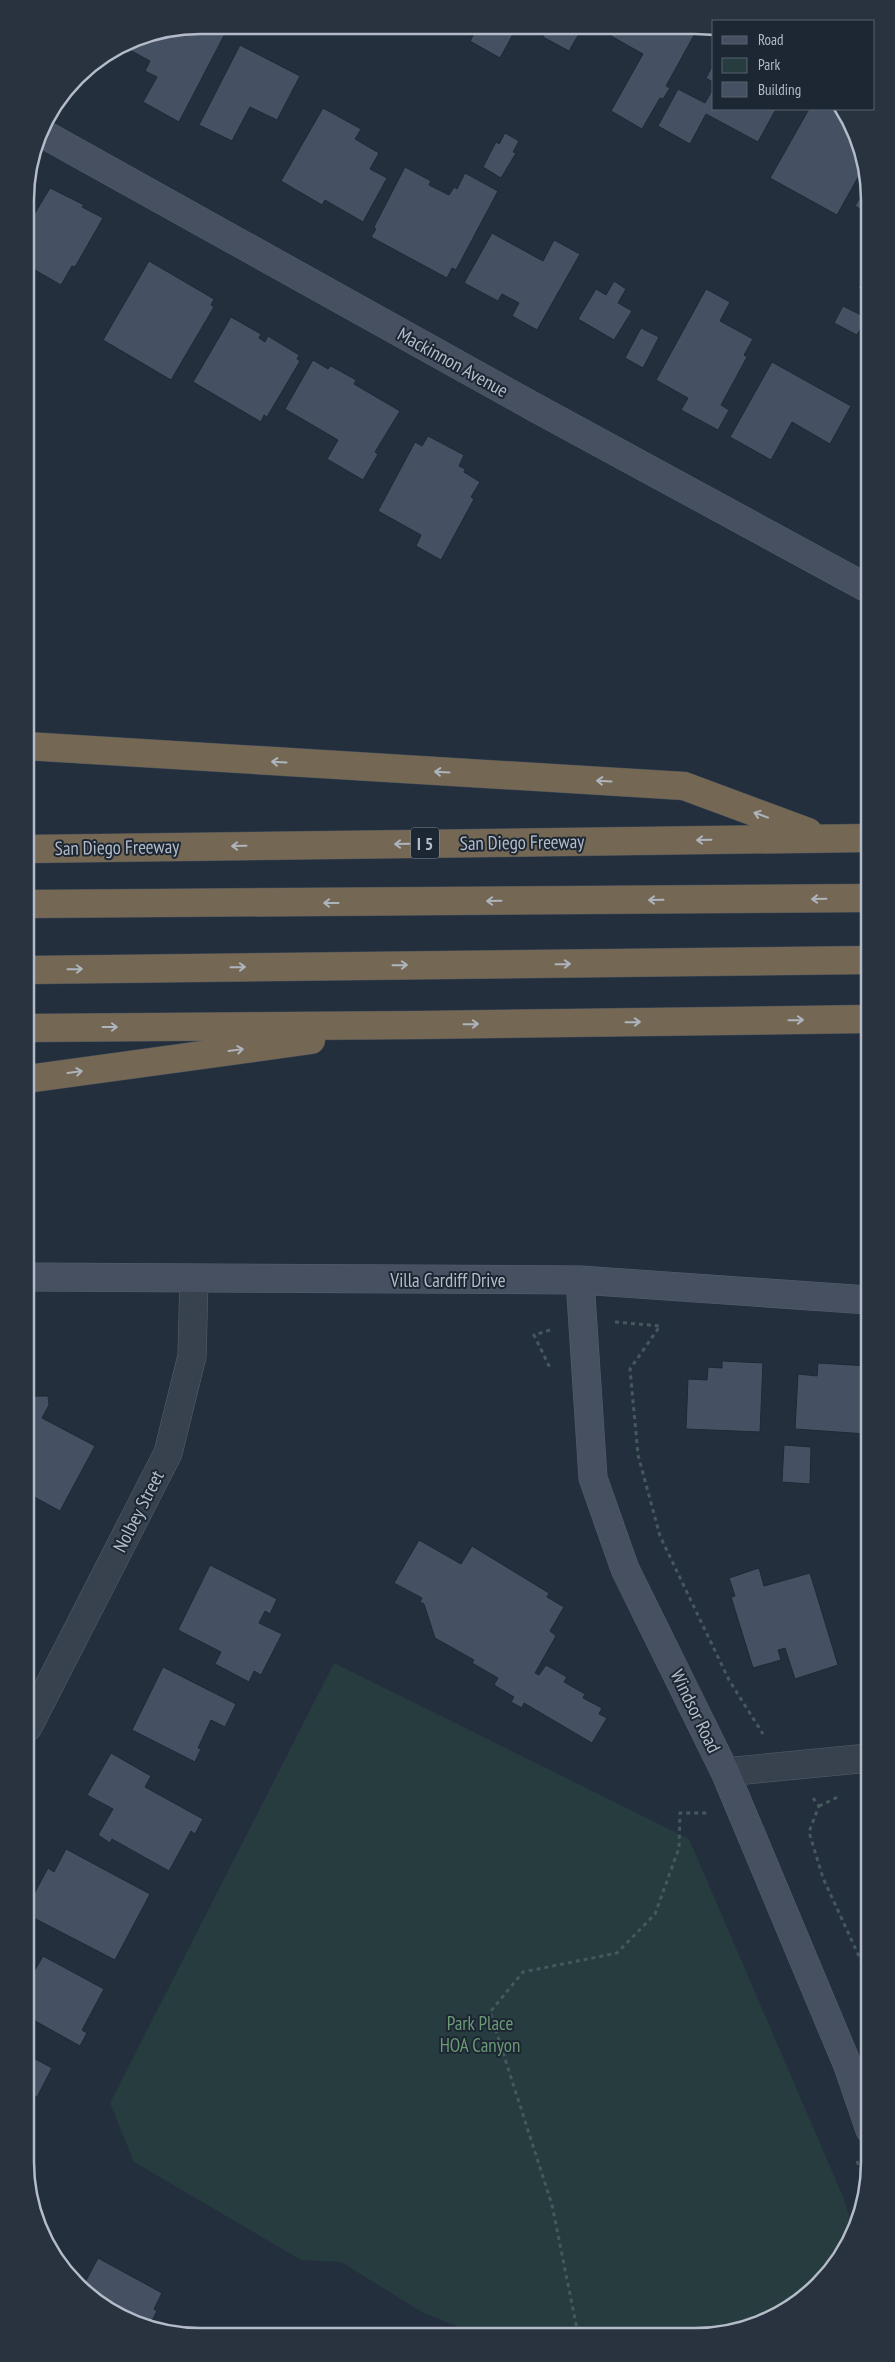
<svg xmlns="http://www.w3.org/2000/svg" width="895" height="2362" viewBox="0 0 895 2362" font-family="'PT Sans Narrow',sans-serif">
	<style>
		.green { fill: #263c3f }
		.building { fill: #455162; stroke: #1f2835 }
		.lines { fill: none; stroke-linecap: round; stroke-linejoin: round }
		.street-casing { stroke: #565f6c; stroke-width: 29 }
		.secondary-casing { stroke: #565f6c; stroke-width: 29 }
		.highway-casing { stroke: #434c59; stroke-width: 29 }
		.path { stroke: #44595c; stroke-width: 3; stroke-dasharray: 4 4; stroke-linecap: butt }
		.street { stroke: #38414e; stroke-width: 28 }
		.secondary { stroke: #465061; stroke-width: 28 }
		.highway { stroke: #746855; stroke-width: 28 }
		.oneway { stroke: #aeb4bd }
		.labels { text-anchor: middle; dominant-baseline: central; stroke-width: 4; stroke-linejoin: round; paint-order: stroke }
		.shield { fill: #1d2633; stroke: #878f9c; stroke-width: 1 }
		.shield-label { font-size: 18px; font-weight: bold; fill: #b4bcc9 }
		.street-label { font-size: 19px; fill: #b4bcc9; stroke: #1d2633 }
		.park-label { font-size: 19px; fill: #6b9a76; stroke: #1d2633 }
		.rim { fill: none; stroke: #b4bcc9; stroke-width: 2.5 }
	</style>
	<rect width="100%" height="100%" fill="#242f3e"/>
	<path class="green" d="M 334,1663 L 689,1839 L 844,2199 L 854,2234 L 827,2277 L 783,2314 L 730,2334 L 475,2334 L 422,2312 L 341,2262 L 301,2260 L 134,2162 L 110,2103 Z"/>
	<path class="building" d="M 199,25 L 229,26 L 179,122 L 143,102 L 157,77 L 145,71 L 150,61 L 128,49 L 134,38 Z
		M 478,27 L 517,27 L 500,58 L 470,41 Z
		M 548,27 L 586,27 L 583,34 L 580,32 L 569,51 L 543,37 Z
		M 616,28 L 698,28 L 666,86 L 670,88 L 663,99 L 660,98 L 642,129 L 611,111 L 643,54 L 611,36 Z
		M 240,45 L 300,76 L 277,120 L 250,107 L 232,141 L 199,125 Z
		M 96,61 L 89,73 L 83,70 L 84,68 Z
		M 714,63 L 714,83 L 706,78 Z
		M 714,87 L 714,109 L 776,109 L 758,142 L 706,114 L 690,144 L 658,126 L 678,89 L 705,103 Z
		M 323,108 L 361,129 L 355,139 L 379,153 L 370,169 L 387,178 L 363,222 L 325,200 L 322,205 L 281,181 Z
		M 809,109 L 842,109 L 852,122 L 866,163 L 837,215 L 770,178 Z
		M 505,133 L 519,141 L 513,152 L 516,153 L 501,178 L 483,167 L 496,142 L 499,144 Z
		M 405,167 L 431,181 L 429,185 L 449,195 L 454,187 L 457,189 L 465,173 L 498,191 L 456,270 L 452,268 L 447,278 L 371,237 L 376,229 L 374,227 Z
		M 867,185 L 867,213 L 855,206 Z
		M 50,188 L 84,205 L 82,207 L 103,218 L 75,267 L 72,266 L 61,285 L 28,266 L 29,264 L 26,262 L 25,208 L 35,213 Z
		M 492,233 L 543,261 L 554,240 L 580,254 L 537,330 L 512,316 L 519,303 L 502,294 L 498,301 L 464,283 Z
		M 149,261 L 214,299 L 211,305 L 214,307 L 171,380 L 103,340 Z
		M 867,271 L 867,293 L 858,288 Z
		M 614,281 L 626,289 L 618,303 L 632,311 L 614,340 L 578,319 L 596,289 L 606,295 Z
		M 706,289 L 730,302 L 720,321 L 753,339 L 744,355 L 747,357 L 721,405 L 729,410 L 718,430 L 681,410 L 688,398 L 656,380 Z
		M 843,306 L 867,318 L 857,335 L 834,323 Z
		M 231,317 L 261,334 L 259,338 L 265,342 L 268,336 L 299,355 L 297,359 L 300,361 L 267,417 L 264,415 L 261,422 L 193,382 Z
		M 641,328 L 659,337 L 643,368 L 625,358 Z
		M 313,360 L 328,369 L 331,366 L 356,380 L 354,384 L 400,411 L 375,452 L 378,454 L 363,480 L 327,459 L 338,440 L 285,409 Z
		M 772,362 L 851,406 L 830,444 L 792,422 L 771,460 L 730,437 Z
		M 428,436 L 464,455 L 459,466 L 465,469 L 464,472 L 480,482 L 471,497 L 474,499 L 441,560 L 416,546 L 421,535 L 378,511 L 415,442 L 422,446 Z
		M 722,1361 L 763,1363 L 760,1432 L 686,1429 L 688,1379 L 707,1380 L 708,1367 L 722,1368 Z
		M 818,1363 L 868,1366 L 869,1424 L 866,1424 L 866,1434 L 795,1429 L 798,1374 L 817,1376 Z
		M 29,1396 L 48,1396 L 49,1405 L 42,1418 L 95,1446 L 60,1511 L 27,1493 Z
		M 784,1445 L 811,1447 L 810,1484 L 782,1482 Z
		M 419,1540 L 461,1564 L 472,1546 L 549,1593 L 547,1597 L 564,1607 L 550,1631 L 556,1636 L 535,1673 L 539,1675 L 546,1665 L 567,1677 L 564,1682 L 585,1694 L 583,1698 L 602,1708 L 599,1714 L 607,1718 L 592,1743 L 524,1703 L 522,1708 L 511,1702 L 514,1697 L 494,1685 L 498,1678 L 472,1663 L 474,1660 L 435,1638 L 424,1604 L 420,1602 L 422,1598 L 394,1583 Z
		M 210,1565 L 277,1599 L 270,1614 L 265,1611 L 259,1623 L 282,1634 L 261,1675 L 254,1671 L 249,1682 L 215,1664 L 221,1652 L 178,1630 Z
		M 759,1568 L 764,1586 L 810,1573 L 838,1665 L 795,1679 L 785,1648 L 778,1650 L 781,1660 L 753,1668 L 731,1597 L 735,1596 L 729,1578 Z
		M 163,1667 L 236,1704 L 225,1727 L 211,1720 L 198,1748 L 201,1749 L 195,1762 L 132,1730 Z
		M 111,1753 L 151,1776 L 145,1787 L 203,1819 L 195,1834 L 191,1831 L 169,1871 L 112,1839 L 110,1843 L 98,1835 L 113,1809 L 87,1795 Z
		M 66,1849 L 150,1894 L 115,1960 L 28,1915 L 28,1905 L 48,1868 L 54,1872 Z
		M 43,1956 L 104,1989 L 82,2030 L 87,2033 L 80,2046 L 28,2017 L 28,1975 L 31,1977 Z
		M 28,2055 L 52,2068 L 37,2097 L 28,2092 Z
		M 98,2258 L 162,2293 L 154,2309 L 157,2311 L 148,2328 L 122,2319 L 81,2290 Z"/>
	<g class="lines">
		<g class="street-casing">
			<path id="street" d="M 28,1727 L 168,1453 L 192,1356 L 194,1279
				M 725,1772 L 869,1758"/>
		</g>
		<g class="secondary-casing">
			<path id="secondary" d="M 40,132 L 534,407 L 867,588
				M 27,1277 L 580,1280 L 868,1300
				M 580,1280 L 593,1478 L 625,1569 L 725,1772 L 848,2066 L 870,2130"/>
		</g>
		<g class="highway-casing">
			<path id="highway" d="M 26,746 L 684,786 L 808,832
				M 26,849 L 868,838
				M 26,904 L 868,898
				M 27,970 L 868,960
				M 27,1028 L 422,1025 L 868,1019
				M 27,1079 L 311,1040"/>
		</g>
		<path class="path" d="M 615,1322 L 660,1326 L 630,1369 L 638,1455 L 660,1536 L 729,1680 L 763,1734
			M 550,1330 L 534,1335 L 551,1370
			M 813,1798 L 819,1806 L 809,1832 L 823,1878 L 869,1978
			M 819,1806 L 840,1796
			M 857,2161 L 867,2186
			M 578,2334 L 552,2205 L 490,2012 L 523,1972 L 617,1953 L 655,1914 L 679,1848 L 680,1813 L 707,1813"/>
		<use href="#street" class="street"/>
		<use href="#secondary" class="secondary"/>
		<use href="#highway" class="highway"/>
	</g>
	<defs><path id="oneway-shaft" d="M-6 0H5M1.5-3L5.5 0L1.5 3" fill="none" stroke-width="1.6" stroke-linecap="round" stroke-linejoin="round" transform="scale(1.25)"/></defs>
	<g class="oneway">
		<use href="#oneway-shaft" transform="translate(279 762) rotate(-177)"/>
		<use href="#oneway-shaft" transform="translate(442 772) rotate(-177)"/>
		<use href="#oneway-shaft" transform="translate(604 781) rotate(-177)"/>
		<use href="#oneway-shaft" transform="translate(761 815) rotate(-160)"/>
		<use href="#oneway-shaft" transform="translate(704 840) rotate(179)"/>
		<use href="#oneway-shaft" transform="translate(402 844) rotate(179)"/>
		<use href="#oneway-shaft" transform="translate(239 846) rotate(179)"/>
		<use href="#oneway-shaft" transform="translate(819 899) rotate(179)"/>
		<use href="#oneway-shaft" transform="translate(656 900) rotate(179)"/>
		<use href="#oneway-shaft" transform="translate(494 901) rotate(179)"/>
		<use href="#oneway-shaft" transform="translate(331 903) rotate(180)"/>
		<use href="#oneway-shaft" transform="translate(563 964) rotate(-1)"/>
		<use href="#oneway-shaft" transform="translate(400 965) rotate(-1)"/>
		<use href="#oneway-shaft" transform="translate(238 967) rotate(-1)"/>
		<use href="#oneway-shaft" transform="translate(75 969) rotate(-1)"/>
		<use href="#oneway-shaft" transform="translate(796 1020) rotate(-1)"/>
		<use href="#oneway-shaft" transform="translate(633 1022) rotate(-1)"/>
		<use href="#oneway-shaft" transform="translate(471 1024) rotate(-1)"/>
		<use href="#oneway-shaft" transform="translate(110 1027)"/>
		<use href="#oneway-shaft" transform="translate(236 1050) rotate(-8)"/>
		<use href="#oneway-shaft" transform="translate(75 1072) rotate(-8)"/>
	</g>
	<g class="labels">
		<rect class="shield" x="411" y="827.5" width="28" height="31" rx="4"/>
		<g class="shield-label">
			<text x="425" y="843">I 5</text>
		</g>
		<g class="street-label">
			<text transform="translate(453 362) rotate(29)">Mackinnon Avenue</text>
			<text transform="translate(522 842) rotate(-1)">San Diego Freeway</text>
			<text transform="translate(117 847) rotate(-1)">San Diego Freeway</text>
			<text x="448" y="1280">Villa Cardiff Drive</text>
			<text transform="translate(138 1511) rotate(-63)">Nolbey Street</text>
			<text transform="translate(696 1711) rotate(64)">Windsor Road</text>
		</g>
		<g class="park-label">
			<text x="480" y="2023">Park Place<tspan x="480" dy="22">HOA Canyon</tspan></text>
		</g>
	</g>
	<path d="M0 0H895V2362H0ZM200 34H695A166 166 0 0 1 861 200V2162A166 166 0 0 1 695 2328H200A166 166 0 0 1 34 2162V200A166 166 0 0 1 200 34Z" fill="#29323f" fill-rule="evenodd"/>
	<path class="rim" d="M200 34H695A166 166 0 0 1 861 200V2162A166 166 0 0 1 695 2328H200A166 166 0 0 1 34 2162V200A166 166 0 0 1 200 34Z"/>
	<rect x="712" y="20" width="162" height="90" fill="#1d2633" stroke="#59626f"/>
	<rect x="722" y="36" width="25" height="8" fill="#465061" stroke="#59626f"/>
	<text x="758" y="45" font-size="15" fill="#b4bcc9">Road</text>
	<rect x="722" y="58" width="25" height="15" fill="#263c3f" stroke="#59626f"/>
	<text x="758" y="70" font-size="15" fill="#b4bcc9">Park</text>
	<rect x="722" y="82" width="25" height="15" fill="#455162" stroke="#59626f"/>
	<text x="758" y="95" font-size="15" fill="#b4bcc9">Building</text>
</svg>
